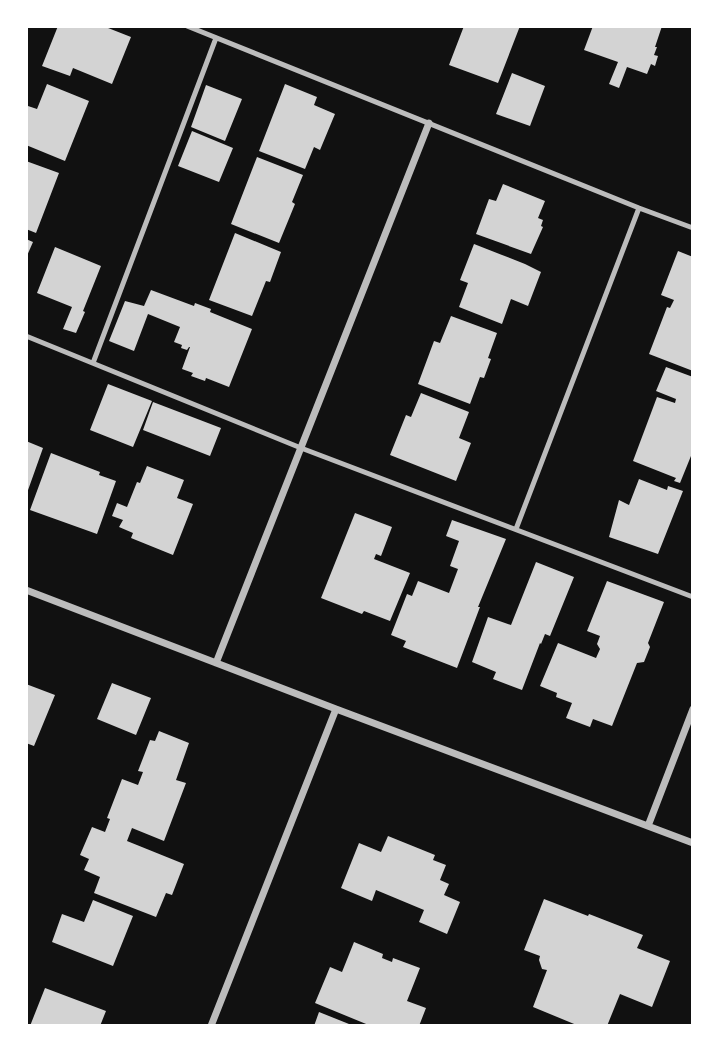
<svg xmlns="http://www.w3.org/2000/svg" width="719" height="1052" viewBox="0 0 719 1052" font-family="'Exo 2',sans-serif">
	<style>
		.building { fill: #d3d3d3 }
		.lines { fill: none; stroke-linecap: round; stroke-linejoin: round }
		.service { stroke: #bcbcbc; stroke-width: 5 }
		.minor { stroke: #bcbcbc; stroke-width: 7 }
	</style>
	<rect width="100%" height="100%" fill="#111"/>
	<path class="building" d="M 58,26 L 64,28 L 65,26 L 103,26 L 131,37 L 112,84 L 73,68 L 70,76 L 42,66 Z
		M 464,26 L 520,26 L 498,83 L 449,65 Z
		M 593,26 L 662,26 L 655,47 L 657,47 L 654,55 L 658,56 L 655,66 L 651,64 L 647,74 L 627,67 L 619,88 L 609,84 L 618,62 L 584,50 Z
		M 512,73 L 545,86 L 530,126 L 496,114 Z
		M 47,84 L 89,101 L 65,161 L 26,145 L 26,112 L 28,106 L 37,109 Z
		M 285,84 L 317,97 L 314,105 L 335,114 L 320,150 L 314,147 L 305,169 L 259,151 Z
		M 206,85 L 242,99 L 225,141 L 191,127 Z
		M 192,131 L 233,148 L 219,182 L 178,166 Z
		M 257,157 L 303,175 L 292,202 L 295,204 L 279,243 L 231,224 Z
		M 26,161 L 59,173 L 36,233 L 26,229 Z
		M 503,184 L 545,201 L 538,218 L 543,220 L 541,226 L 543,227 L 531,254 L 476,234 L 489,199 L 496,201 Z
		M 235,233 L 281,252 L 270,282 L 266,281 L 252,316 L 209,300 Z
		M 26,239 L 33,242 L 26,258 Z
		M 474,244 L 525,264 L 541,272 L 528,306 L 511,299 L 502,324 L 459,307 L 468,283 L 460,280 Z
		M 55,247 L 101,266 L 83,311 L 85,312 L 76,333 L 63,329 L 72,307 L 37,293 Z
		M 678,251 L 693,257 L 693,371 L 649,354 L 667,307 L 670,308 L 674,300 L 661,295 Z
		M 151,290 L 194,306 L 195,303 L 211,309 L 210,312 L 252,329 L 229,387 L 206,378 L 205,381 L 191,376 L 193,373 L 182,369 L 190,347 L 189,347 L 187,350 L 181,348 L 182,345 L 174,342 L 180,327 L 148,314 L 134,351 L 109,341 L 125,301 L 144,306 Z
		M 451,316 L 497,333 L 488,358 L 491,359 L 484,378 L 480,377 L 470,404 L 418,384 L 434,341 L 440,343 Z
		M 666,367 L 693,377 L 693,451 L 680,483 L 674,481 L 676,478 L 633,461 L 657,397 L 675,403 L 676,399 L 656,391 Z
		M 108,384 L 152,401 L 133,447 L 90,430 Z
		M 421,393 L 469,412 L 459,438 L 471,443 L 456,481 L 390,455 L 406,415 L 411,417 Z
		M 153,402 L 221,428 L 210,456 L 143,430 Z
		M 26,441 L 43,448 L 27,493 L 26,493 Z
		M 51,453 L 100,472 L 99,475 L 116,481 L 97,534 L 30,510 Z
		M 147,466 L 184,480 L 177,498 L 193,504 L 173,555 L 131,538 L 133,533 L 119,527 L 123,520 L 112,516 L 117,503 L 127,507 L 137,482 L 140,483 Z
		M 639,479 L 667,490 L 668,486 L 683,491 L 658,554 L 609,537 L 619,500 L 629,505 Z
		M 355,513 L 392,527 L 381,556 L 376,554 L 374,559 L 410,573 L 390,621 L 364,611 L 362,614 L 321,598 Z
		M 452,520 L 506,539 L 478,607 L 480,607 L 457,668 L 403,647 L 406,641 L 391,635 L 407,594 L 412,596 L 418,581 L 449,593 L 458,569 L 450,566 L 459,541 L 446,536 Z
		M 536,562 L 574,577 L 550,636 L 545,634 L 541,644 L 540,643 L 522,690 L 493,679 L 496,672 L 472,662 L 488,617 L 511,625 Z
		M 607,581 L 664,602 L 648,643 L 650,647 L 644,662 L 637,663 L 612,726 L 593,719 L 590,727 L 566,718 L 572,703 L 556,697 L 557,693 L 540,686 L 558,643 L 596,658 L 600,649 L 597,644 L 600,636 L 587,631 Z
		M 112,683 L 151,698 L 136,735 L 97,719 Z
		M 26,684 L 55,695 L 34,746 L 26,743 Z
		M 159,731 L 189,743 L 176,780 L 186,783 L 164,841 L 132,828 L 127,841 L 184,864 L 172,895 L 166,893 L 156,917 L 94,893 L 100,877 L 84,870 L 89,859 L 80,855 L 92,827 L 105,832 L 110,819 L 107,818 L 122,779 L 138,785 L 143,772 L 138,771 L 150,740 L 155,741 Z
		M 388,836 L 435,855 L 433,860 L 446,865 L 440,880 L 449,884 L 444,895 L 460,902 L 447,934 L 419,922 L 424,910 L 376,890 L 372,901 L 341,888 L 359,843 L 381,852 Z
		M 544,899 L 588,916 L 589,914 L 643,935 L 637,948 L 670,961 L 652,1007 L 620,994 L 607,1026 L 579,1026 L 533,1007 L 547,970 L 542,969 L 539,960 L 540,956 L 524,950 Z
		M 93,900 L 133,916 L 113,966 L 52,942 L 62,914 L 84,922 Z
		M 354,942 L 383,954 L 382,958 L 392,962 L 393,958 L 420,968 L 407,1001 L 426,1008 L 419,1026 L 371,1026 L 315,1003 L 330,967 L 342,972 Z
		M 45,988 L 106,1011 L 100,1026 L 30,1026 Z
		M 319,1012 L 354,1026 L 314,1026 Z"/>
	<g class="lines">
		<path class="service" d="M 187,26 L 639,208 L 693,228
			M 26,336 L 301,448 L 693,597
			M 93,363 L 216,38
			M 516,529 L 639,208"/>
		<path class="minor" d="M 26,590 L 336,709 L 693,843
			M 216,663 L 429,123
			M 648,826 L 693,709
			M 211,1026 L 336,709"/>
	</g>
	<rect width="719" height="1052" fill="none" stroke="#ffffff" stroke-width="56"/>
</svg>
